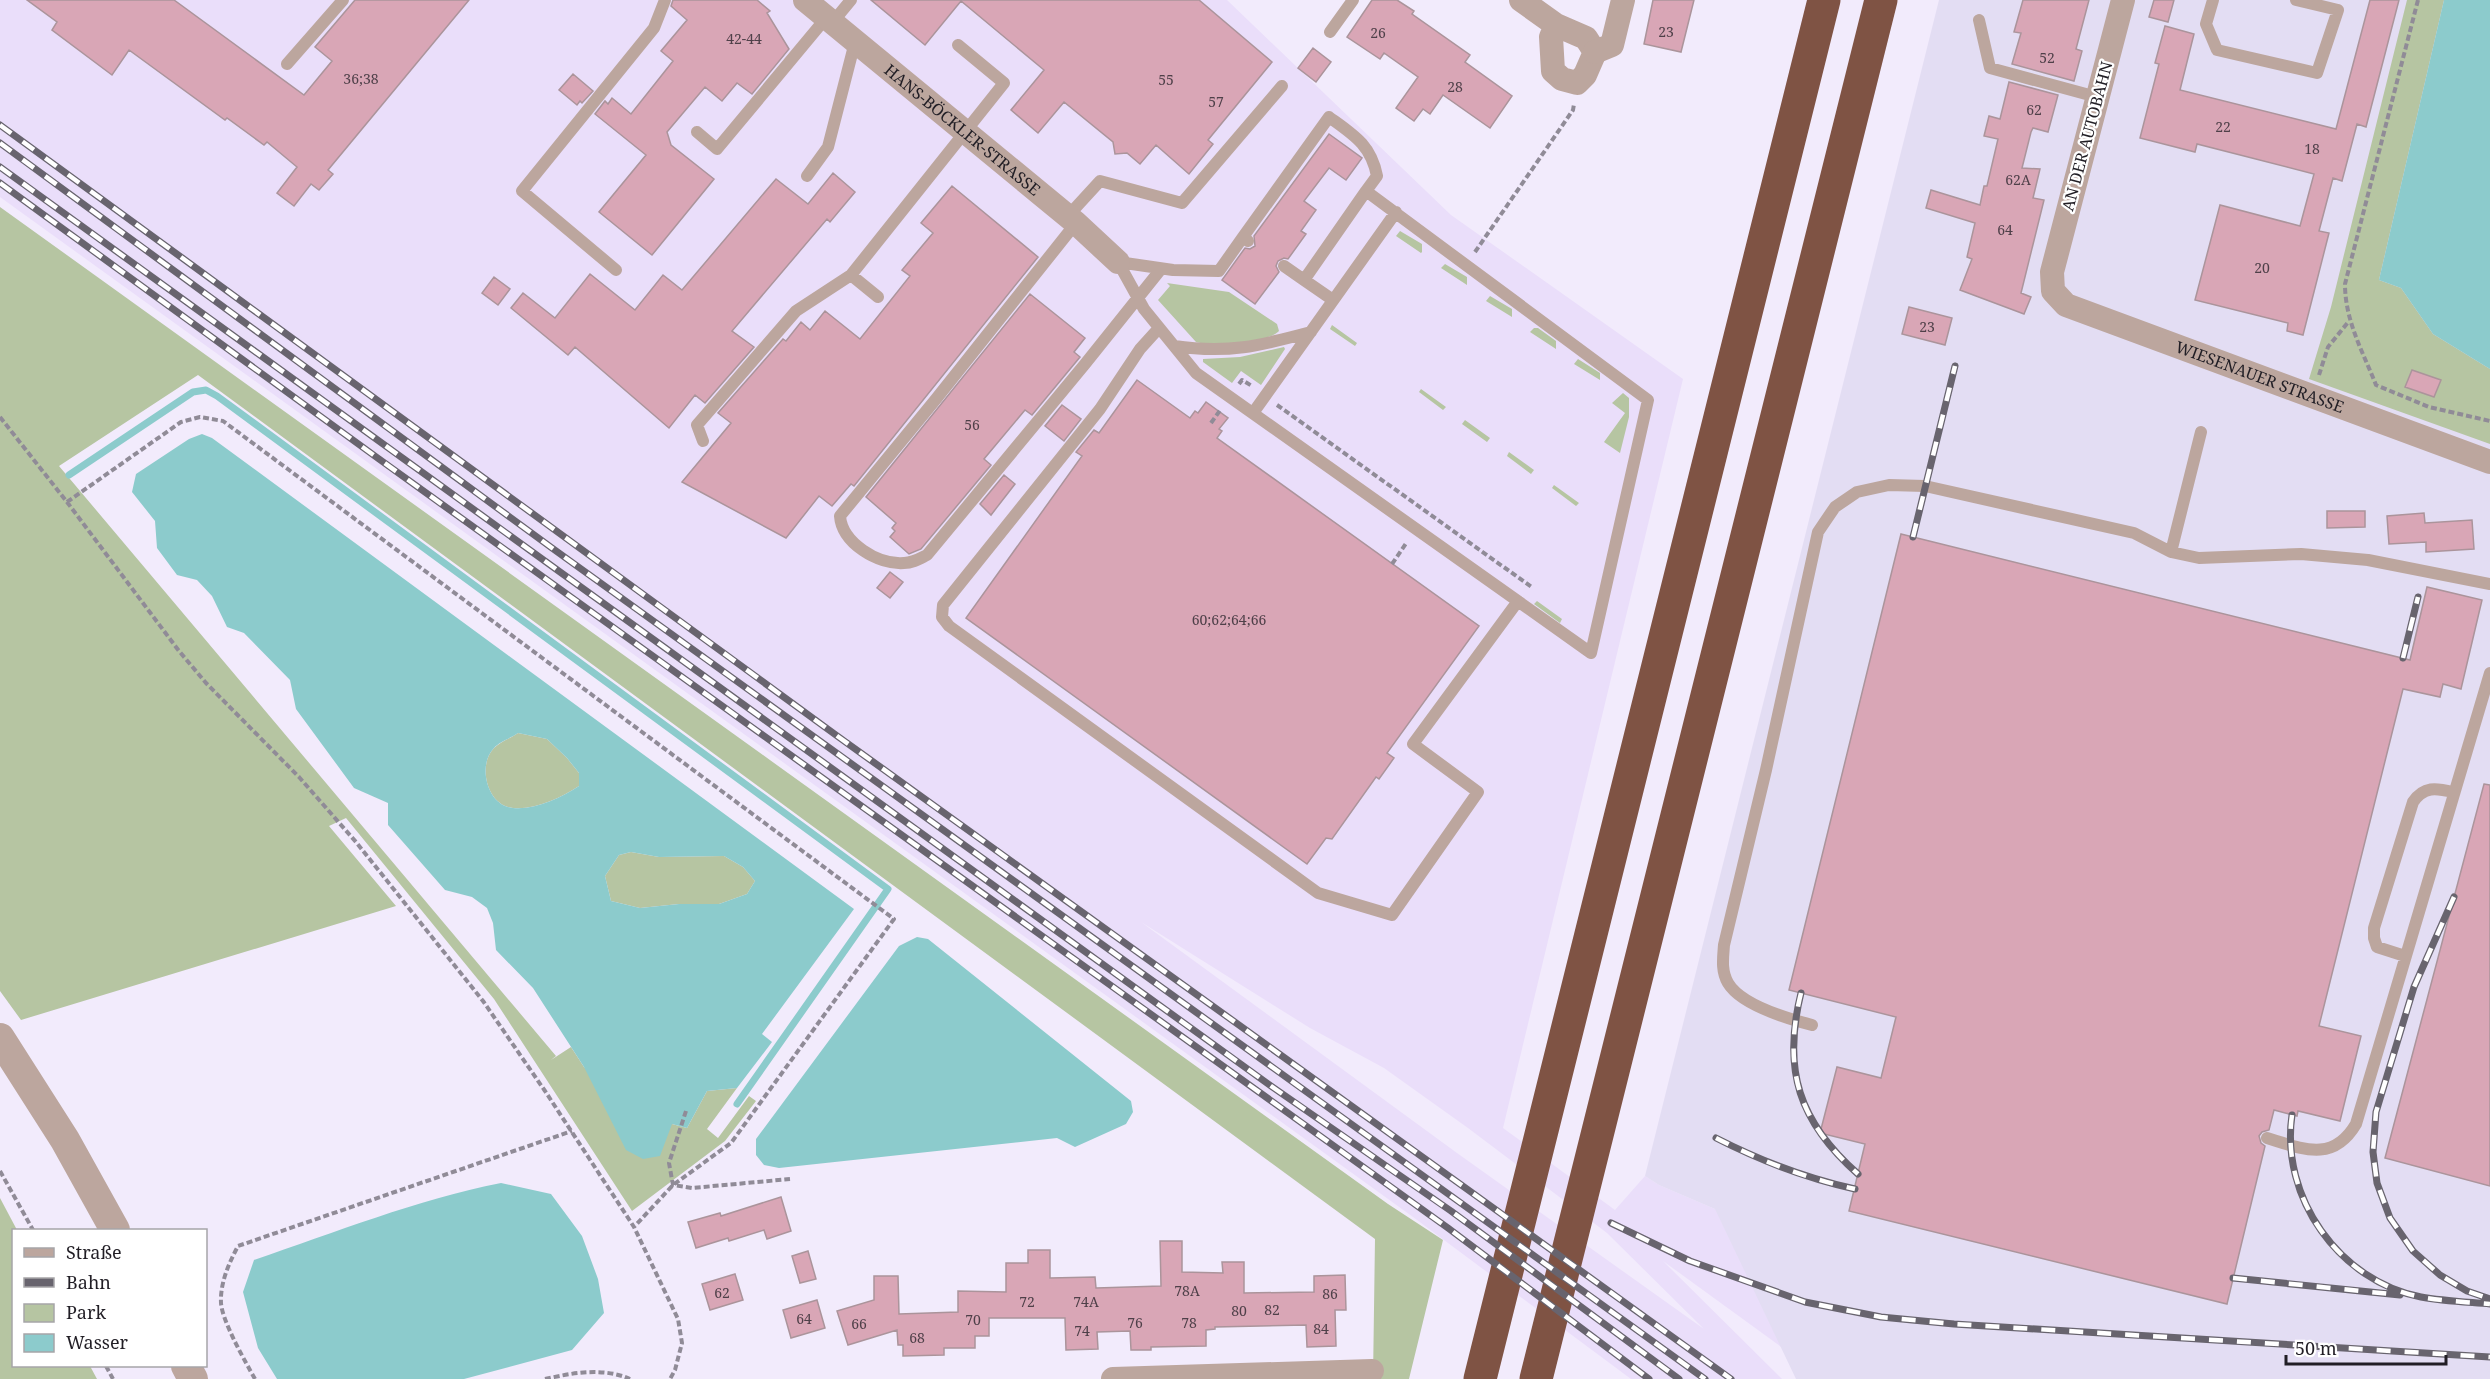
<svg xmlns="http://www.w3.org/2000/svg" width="2490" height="1379" viewBox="0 0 2490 1379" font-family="'Noto Serif',serif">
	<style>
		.built { fill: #eadefa; fill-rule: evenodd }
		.industrial { fill: #e3ddf3 }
		.green { fill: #b6c5a2 }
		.water { fill: #8ccbcc; fill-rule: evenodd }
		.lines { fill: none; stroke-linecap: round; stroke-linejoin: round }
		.stream { stroke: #8ccbcc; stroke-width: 7 }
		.building { fill: #d9a6b6; stroke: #ab949b; stroke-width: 1.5 }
		.path { stroke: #908b97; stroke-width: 4; stroke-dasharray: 6 3; stroke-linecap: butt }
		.service { stroke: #bca69e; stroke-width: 12 }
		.minor { stroke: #bca69e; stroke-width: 24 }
		.tertiary { stroke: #bca69e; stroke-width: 30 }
		.motorway { stroke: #7f5344; stroke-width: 33 }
		.rail-casing { stroke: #68646e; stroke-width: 7 }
		.rail { stroke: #fff; stroke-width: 4.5; stroke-dasharray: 14; stroke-linecap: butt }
		.labels { text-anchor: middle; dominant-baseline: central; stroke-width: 4.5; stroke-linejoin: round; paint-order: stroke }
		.number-label { font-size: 14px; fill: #4f4049 }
		.street-label { font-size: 16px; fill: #211e25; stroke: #fff }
	</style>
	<rect width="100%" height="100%" fill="#f2ebfc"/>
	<path class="built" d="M 0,0 L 1227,0 L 1451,215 L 1683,379 L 1503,1128 L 1615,1210 L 1645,1176 L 1659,1185 L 1715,1209 L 2490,1379 L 2215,1379 L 1817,1373 L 1663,1261 L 1782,1379 L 1631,1379 L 1413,1217 L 0,197 ZM 1141,922 L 1310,1028 L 1384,1068 L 1468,1128 L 1607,1233 L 1704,1329 L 1457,1153 Z"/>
	<path class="industrial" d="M 1939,0 L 2490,0 L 2490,1379 L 1796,1379 L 1715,1209 L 1659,1185 L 1645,1176 Z"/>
	<path class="green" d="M 2407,0 L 2444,0 L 2379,280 L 2401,288 L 2433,334 L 2490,369 L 2490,444 L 2309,379 L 2331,307 Z
		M 0,207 L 1388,1204 L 1443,1240 L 1409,1379 L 1373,1379 L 1375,1239 L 198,375 L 59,466 L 556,1056 L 551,1060 L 571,1047 L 584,1067 L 672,1124 L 687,1128 L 707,1091 L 737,1088 L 707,1129 L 718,1138 L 749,1096 L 756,1101 L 725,1141 L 632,1211 L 494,999 L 346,818 L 329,826 L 396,906 L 21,1020 L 0,991 Z
		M 1400,231 L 1422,244 L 1422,252 L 1421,253 L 1396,236 Z
		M 1445,264 L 1467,277 L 1467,285 L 1441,268 Z
		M 1167,283 L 1229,292 L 1277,324 L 1279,331 C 1266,344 1214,347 1196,342 L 1158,300 L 1170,286 Z
		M 1490,296 L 1512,309 L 1512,317 L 1486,301 Z
		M 1332,325 L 1357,343 L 1355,346 L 1330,329 Z
		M 1534,328 L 1538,328 L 1556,341 L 1556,349 L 1530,332 Z
		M 1284,347 L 1285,349 L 1261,385 L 1241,371 L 1232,383 L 1203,362 L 1203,359 L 1240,357 Z
		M 1578,359 L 1600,373 L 1600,380 L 1574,364 Z
		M 1421,389 L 1446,407 L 1443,410 L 1419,392 Z
		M 1623,393 L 1629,398 L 1629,417 L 1620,453 L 1604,442 L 1625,413 L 1612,403 Z
		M 1465,420 L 1490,438 L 1487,442 L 1462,424 Z
		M 1509,452 L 1534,470 L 1531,474 L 1507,456 Z
		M 1554,485 L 1579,503 L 1576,506 L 1552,488 Z
		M 1537,601 L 1562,619 L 1560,623 L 1534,604 Z
		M 518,733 L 547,739 L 567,758 L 579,773 L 579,786 C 560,798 536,810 513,808 C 487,806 477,765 494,748 C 500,742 511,738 518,733 Z
		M 631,852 L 659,857 L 724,856 L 743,867 L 755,881 L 747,894 L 719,904 L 679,904 L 640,908 L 611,901 L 605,876 L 619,855 Z
		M 0,1198 L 17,1230 L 14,1230 L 14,1366 L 90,1366 L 97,1379 L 0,1379 Z"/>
	<path class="water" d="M 2444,0 L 2490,0 L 2490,369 L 2433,334 L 2401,288 L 2379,280 Z
		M 202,434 L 212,438 L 854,909 L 762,1034 L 772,1042 L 737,1088 L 707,1091 L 687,1128 L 672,1124 L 660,1156 L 643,1159 L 626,1150 L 584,1067 L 533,988 L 496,950 L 493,923 L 487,908 L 472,897 L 445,890 L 388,825 L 388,803 L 354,788 L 296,709 L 290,680 L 244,633 L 227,627 L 212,596 L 197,580 L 177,575 L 157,548 L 155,521 L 132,492 L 136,474 L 189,439 ZM 518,733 L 547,739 L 567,758 L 579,773 L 579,786 C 560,798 536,810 513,808 C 487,806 477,765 494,748 C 499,742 511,738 518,733 ZM 631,852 L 659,857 L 724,856 L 743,867 L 755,881 L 747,894 L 719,904 L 679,904 L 640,908 L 611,901 L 605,876 L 619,855 Z
		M 917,937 L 928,939 L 1131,1101 L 1133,1112 L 1126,1124 L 1075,1147 L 1057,1138 L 779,1168 L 764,1165 L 756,1155 L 756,1139 L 899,946 Z
		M 501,1183 L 551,1194 L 582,1236 L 598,1279 L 604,1313 L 572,1350 L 464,1379 L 277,1379 L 258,1348 L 243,1292 L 254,1260 C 336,1232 416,1200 501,1183 Z"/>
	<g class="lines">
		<path class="stream" d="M 69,475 L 193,392 L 206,390 L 217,396 L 888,889 L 737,1104"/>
	</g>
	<path class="building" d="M 27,0 L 174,0 L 304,95 L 332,61 L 315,47 L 355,0 L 469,0 L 328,170 L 333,174 L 319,190 L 311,184 L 294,206 L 277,193 L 297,167 L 267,142 L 264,145 L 227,118 L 225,120 L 129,50 L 112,75 L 52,30 L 57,22 Z
		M 673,0 L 757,0 L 770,11 L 767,13 L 789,49 L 752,94 L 737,83 L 722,101 L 705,87 L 667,132 L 671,145 L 714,179 L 652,255 L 599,212 L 646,155 L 595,114 L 605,101 L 608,104 L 612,98 L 631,114 L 673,61 L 661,51 L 687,20 L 671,6 Z
		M 871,0 L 1199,0 L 1272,62 L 1208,140 L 1213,144 L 1189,174 L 1156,145 L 1140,164 L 1127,153 L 1115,154 L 1113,142 L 1064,102 L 1038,133 L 1011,110 L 1044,70 L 961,1 L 925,45 Z
		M 1372,0 L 1397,0 L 1414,11 L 1412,14 L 1470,55 L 1465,62 L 1512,96 L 1490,128 L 1443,95 L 1430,114 L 1423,109 L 1414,121 L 1396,108 L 1418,77 L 1384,53 L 1380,59 L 1347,37 Z
		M 1653,0 L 1694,0 L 1681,52 L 1644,44 Z
		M 2023,0 L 2089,0 L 2076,49 L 2082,51 L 2074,81 L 2012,64 L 2021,33 L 2014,32 Z
		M 2154,0 L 2174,0 L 2168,22 L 2149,17 Z
		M 2370,0 L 2399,0 L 2366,127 L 2357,124 L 2342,181 L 2333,178 L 2319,231 L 2329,233 L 2303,335 L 2287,331 L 2288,323 L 2195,300 L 2220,205 L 2300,226 L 2314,174 L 2197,144 L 2195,152 L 2140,138 L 2159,64 L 2155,63 L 2165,26 L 2194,34 L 2180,90 L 2336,129 Z
		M 1313,48 L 1331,62 L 1316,82 L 1298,68 Z
		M 573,74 L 593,91 L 582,103 L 580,101 L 577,105 L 559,90 Z
		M 2009,82 L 2058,95 L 2048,132 L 2033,128 L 2031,132 L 2022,168 L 2040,169 L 2033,198 L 2044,200 L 2021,293 L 2031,297 L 2024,314 L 1960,290 L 1972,259 L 1967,257 L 1975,223 L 1926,208 L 1931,190 L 1980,205 L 1984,186 L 1987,186 L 1998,139 L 1984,136 L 1989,116 L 2000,119 Z
		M 1329,134 L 1362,158 L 1346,180 L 1329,168 L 1304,201 L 1316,210 L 1301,231 L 1306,234 L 1288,259 L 1284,258 L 1278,261 L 1276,266 L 1279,272 L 1255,304 L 1222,280 L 1245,248 L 1250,249 L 1255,246 L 1254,236 Z
		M 833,173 L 855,192 L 830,222 L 827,219 L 732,331 L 754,347 L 705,403 L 695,395 L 669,428 L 575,347 L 568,355 L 511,308 L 523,293 L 555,318 L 590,274 L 635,310 L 663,275 L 682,290 L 776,179 L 808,204 Z
		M 952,186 L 1038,257 L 854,486 L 851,484 L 832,506 L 819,496 L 786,538 L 682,482 L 731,423 L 718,413 L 783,339 L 786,341 L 801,322 L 810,330 L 825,311 L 860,339 L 910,276 L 902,270 L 933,233 L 921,223 Z
		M 494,277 L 510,289 L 498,305 L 482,293 Z
		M 1030,294 L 1085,338 L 1074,352 L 1080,357 L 1032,415 L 1025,410 L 984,459 L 991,465 L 921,549 L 909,554 L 890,537 L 895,531 L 892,528 L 896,523 L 866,497 Z
		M 1909,307 L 1952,318 L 1945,345 L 1902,334 Z
		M 2412,370 L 2441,380 L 2434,397 L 2405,387 Z
		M 1137,380 L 1190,418 L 1195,411 L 1198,413 L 1206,402 L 1228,418 L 1219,429 L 1222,431 L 1217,438 L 1479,626 L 1387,753 L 1394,758 L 1379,779 L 1376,777 L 1332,839 L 1326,838 L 1307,864 L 966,618 L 1082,456 L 1076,452 L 1094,430 L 1099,433 Z
		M 1062,405 L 1081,419 L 1064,441 L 1045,426 Z
		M 1004,475 L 1015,484 L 991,515 L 980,504 Z
		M 2327,511 L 2365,511 L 2365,527 L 2327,528 Z
		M 2424,513 L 2425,523 L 2472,520 L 2474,549 L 2426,552 L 2426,542 L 2389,544 L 2387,516 Z
		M 1901,534 L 2410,660 L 2427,587 L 2482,600 L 2461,689 L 2443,684 L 2440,697 L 2403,689 L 2319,1026 L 2361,1036 L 2340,1121 L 2298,1111 L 2297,1116 L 2274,1110 L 2269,1130 L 2262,1132 L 2259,1136 L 2261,1143 L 2265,1146 L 2227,1304 L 1849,1211 L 1865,1144 L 1820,1133 L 1837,1067 L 1881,1078 L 1896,1017 L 1789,990 Z
		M 890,572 L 903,582 L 890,598 L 877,588 Z
		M 2484,784 L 2490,785 L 2490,1186 L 2385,1158 Z
		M 781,1197 L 791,1231 L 767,1239 L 764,1230 L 729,1241 L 728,1238 L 696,1248 L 688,1222 L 720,1213 L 721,1216 Z
		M 1160,1241 L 1182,1241 L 1182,1272 L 1223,1273 L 1222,1262 L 1244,1262 L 1244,1293 L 1314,1292 L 1314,1276 L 1345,1275 L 1346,1310 L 1335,1310 L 1336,1346 L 1307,1347 L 1306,1325 L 1215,1327 L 1215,1329 L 1206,1330 L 1206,1346 L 1151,1347 L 1151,1350 L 1131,1350 L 1130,1331 L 1097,1332 L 1098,1349 L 1066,1350 L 1065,1318 L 989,1318 L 989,1336 L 975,1336 L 975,1348 L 944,1348 L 944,1355 L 903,1356 L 903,1345 L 898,1345 L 897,1330 L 848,1345 L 837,1311 L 874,1300 L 874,1276 L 898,1276 L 899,1314 L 958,1312 L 958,1291 L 1006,1292 L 1006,1263 L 1028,1263 L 1028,1250 L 1050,1250 L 1050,1278 L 1095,1277 L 1096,1288 L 1161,1286 Z
		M 808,1251 L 816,1279 L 800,1283 L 792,1256 Z
		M 735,1274 L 743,1300 L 710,1310 L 702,1284 Z
		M 817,1300 L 825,1328 L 791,1338 L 783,1310 Z"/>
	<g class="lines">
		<path class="path" d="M 2418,0 L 2345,284 C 2345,321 2363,352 2376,385 L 2429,407 L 2490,421
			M 1475,252 L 1573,110 L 1574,104
			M 2319,375 L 2328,347 L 2349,321
			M 1239,384 L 1242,380 L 1252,386
			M 1277,405 L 1533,588
			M 0,417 L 67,502 L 179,651 L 206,683 L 299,777 L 356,842 L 483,1001 L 545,1091 L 634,1227 L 678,1319 L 682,1343 L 675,1370 L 670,1379
			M 1211,423 L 1221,409
			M 67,502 L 181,422 L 200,417 L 223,421 L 894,919 L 731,1143 L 673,1185 L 634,1227
			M 1392,564 L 1407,542
			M 686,1111 L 669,1163 L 673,1185 L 692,1188 L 790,1179
			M 0,1171 L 33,1230
			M 106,1366 L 113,1379
			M 255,1379 C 246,1363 222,1321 221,1303 C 220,1283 229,1263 238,1246 L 572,1131
			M 545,1379 C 572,1373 603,1367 630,1379"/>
		<path class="service" d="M 2213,0 L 2206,24 L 2217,50 L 2317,73 L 2338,10 L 2296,0
			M 1979,20 L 1990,68 L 2097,97
			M 832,23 L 851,0
			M 1330,32 L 1353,0
			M 287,64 L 343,0
			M 697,132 L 717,149 L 826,18
			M 807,176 L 828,147 L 855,42
			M 1067,217 L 1100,181 L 1182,203 L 1282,86
			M 1076,223 L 936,399 L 840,516 C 842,543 878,565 904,563 C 913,563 919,559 927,555 L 1085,364 L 1161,269
			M 1243,237 L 1329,117 C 1354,135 1371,145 1377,176 L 1366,191
			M 1118,262 L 1144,309 L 1196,373 L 1591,653 L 1648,400 L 1366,191 L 1304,280 L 1284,266
			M 1118,262 L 1173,270 L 1219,271 L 1243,237 L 1248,241
			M 616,270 L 522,191 L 654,28 L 665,0
			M 1304,280 L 1333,300
			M 878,297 L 851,275 L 1004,83 L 958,45
			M 1159,328 L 1140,349 L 1100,409 L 943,605 L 942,617 L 949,626 L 1318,893 L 1392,915 L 1478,792 L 1413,744 L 1518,601
			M 1174,346 C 1228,354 1259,346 1311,332
			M 1253,413 L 1396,212
			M 703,441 L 697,425 L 796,311 L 851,275
			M 2171,552 L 2201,432
			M 2405,956 L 2377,947 L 2374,938 L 2374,928 L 2413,802 C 2424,786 2436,788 2453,792
			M 1812,1025 C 1789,1019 1741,1005 1728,983 C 1721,971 1723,958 1724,945 L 1766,770 L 1818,532 L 1835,507 L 1857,492 L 1889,485 L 1925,486 L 2134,533 L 2171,552 L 2199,558 L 2301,554 L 2368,560 L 2490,584
			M 2267,1138 C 2303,1149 2333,1163 2356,1124 L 2490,673"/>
		<g class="minor">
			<path id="s1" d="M 805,0 L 1076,223 L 1118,262"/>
			<path d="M 1521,0 L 1556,25 L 1586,38 L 1595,52 L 1585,75 L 1577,83 L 1562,79 L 1553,71 L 1551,37 L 1556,25"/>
			<path id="s2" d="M 2123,0 L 2052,272 L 2053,291 L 2066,305 L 2490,462"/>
			<path d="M 1595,52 L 1612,45 L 1623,0"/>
			<path d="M 1113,1379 L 1372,1371"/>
		</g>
		<path class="tertiary" d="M 0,1038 L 65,1140 L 115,1230
			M 186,1366 L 193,1379"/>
		<path class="motorway" d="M 1480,1379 L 1824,0
			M 1536,1379 L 1881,0"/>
		<g class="rail-casing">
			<path id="rail" d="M 0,125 L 840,738 L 1731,1379
				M 0,143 L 552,548 L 1705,1379
				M 0,167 L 1271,1086 L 1451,1211 L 1679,1379
				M 0,183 L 379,459 L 1448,1228 L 1649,1379
				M 1913,537 L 1955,366
				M 2403,658 L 2418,597
				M 2454,897 L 2414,987 L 2376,1112 L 2373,1152 L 2377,1183 L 2390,1218 L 2413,1251 L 2440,1275 L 2467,1291 L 2490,1299
				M 1801,993 C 1782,1070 1799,1122 1858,1174
				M 2292,1115 C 2280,1197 2339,1281 2421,1297 C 2443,1301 2467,1302 2490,1304
				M 1716,1138 C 1761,1161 1805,1178 1855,1189
				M 1611,1223 L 1690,1261 L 1805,1302 L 1881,1317 L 1954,1324 L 2490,1357
				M 2233,1278 L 2400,1295"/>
		</g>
		<use href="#rail" class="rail"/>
	</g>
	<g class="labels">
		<g class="number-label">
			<text x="1666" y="31">23</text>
			<text x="1378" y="32">26</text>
			<text x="744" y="38">42-44</text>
			<text x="2047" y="57">52</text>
			<text x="361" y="78">36;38</text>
			<text x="1166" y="79">55</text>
			<text x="1455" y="86">28</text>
			<text x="1216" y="101">57</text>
			<text x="2034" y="109">62</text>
			<text x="2223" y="126">22</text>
			<text x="2312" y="148">18</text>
			<text x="2018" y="179">62A</text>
			<text x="2005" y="229">64</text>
			<text x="2262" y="267">20</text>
			<text x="1927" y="326">23</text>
			<text x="972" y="424">56</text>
			<text x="1229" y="619">60;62;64;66</text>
			<text x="1187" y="1290">78A</text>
			<text x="722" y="1292">62</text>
			<text x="1330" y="1293">86</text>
			<text x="1027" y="1301">72</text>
			<text x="1086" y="1301">74A</text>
			<text x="1272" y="1309">82</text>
			<text x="1239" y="1310">80</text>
			<text x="804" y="1318">64</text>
			<text x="973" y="1319">70</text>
			<text x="1135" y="1322">76</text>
			<text x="1189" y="1322">78</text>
			<text x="859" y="1323">66</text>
			<text x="1321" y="1328">84</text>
			<text x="1082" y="1330">74</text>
			<text x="917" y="1337">68</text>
		</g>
		<g class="street-label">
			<text stroke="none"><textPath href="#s1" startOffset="204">HANS-BÖCKLER-STRASSE</textPath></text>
			<text transform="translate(2087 136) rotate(-75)">AN DER AUTOBAHN</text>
			<text stroke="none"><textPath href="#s2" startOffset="526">WIESENAUER STRASSE</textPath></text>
		</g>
	</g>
	<rect x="12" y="1229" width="195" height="138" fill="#ffffff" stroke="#a6a5a8" stroke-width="1.5"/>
	<rect x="24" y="1248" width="30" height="9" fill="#bca69e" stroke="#a6a5a8" stroke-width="1.5"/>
	<text x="66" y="1259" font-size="18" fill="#211e25">Straße</text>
	<rect x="24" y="1278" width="30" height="9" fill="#68646e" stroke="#a6a5a8" stroke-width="1.5"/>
	<text x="66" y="1289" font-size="18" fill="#211e25">Bahn</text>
	<rect x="24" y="1304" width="30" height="18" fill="#b6c5a2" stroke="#a6a5a8" stroke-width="1.5"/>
	<text x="66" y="1319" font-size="18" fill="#211e25">Park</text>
	<rect x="24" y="1334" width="30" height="18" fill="#8ccbcc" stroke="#a6a5a8" stroke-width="1.5"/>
	<text x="66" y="1349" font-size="18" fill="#211e25">Wasser</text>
	<path d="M2286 1355v9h160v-9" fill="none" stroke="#211e25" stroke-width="3"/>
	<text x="2295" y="1355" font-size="18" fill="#211e25" stroke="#ffffff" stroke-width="4.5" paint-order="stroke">50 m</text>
</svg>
